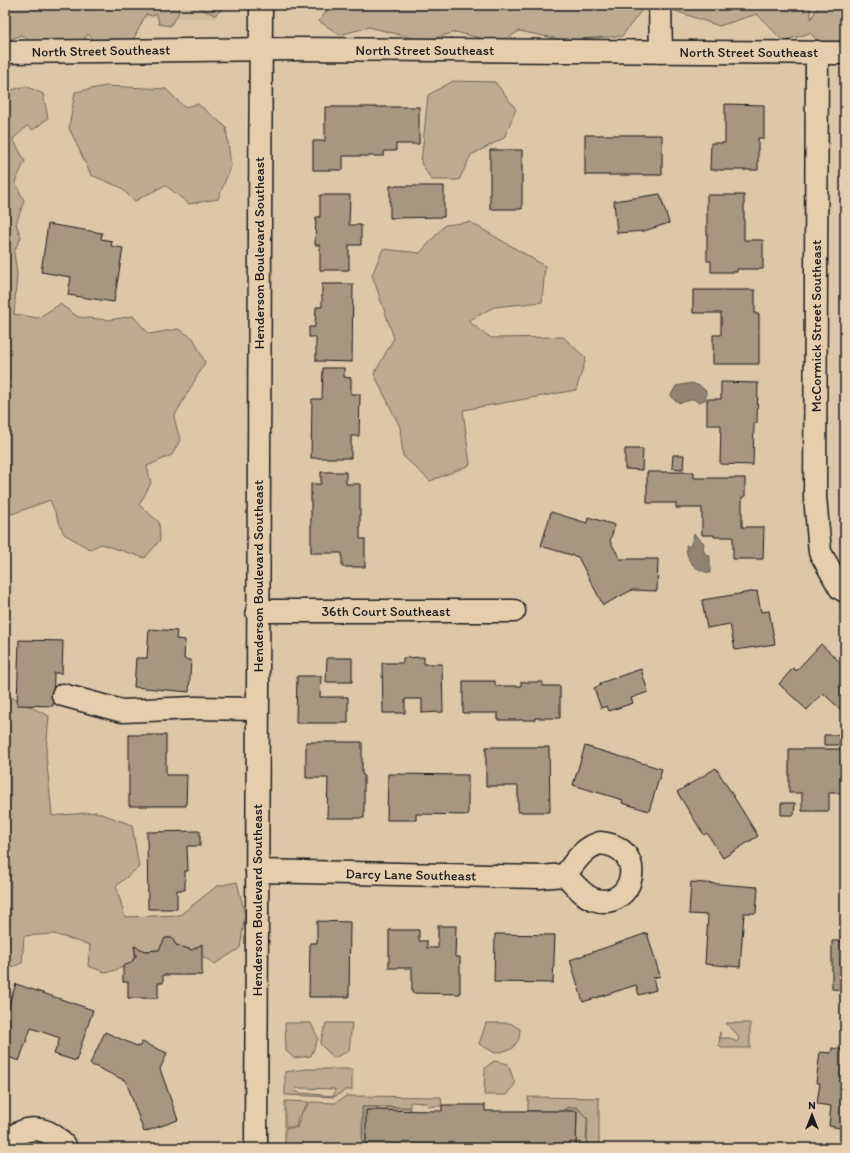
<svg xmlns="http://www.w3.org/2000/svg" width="850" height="1153" viewBox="0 0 850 1153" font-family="Itim,sans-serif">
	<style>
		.built { fill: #ceb89c }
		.green { fill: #beaa91; stroke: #6d6356; fill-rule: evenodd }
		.water { fill: #918371; stroke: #625a4f }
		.building { fill: #a89681; stroke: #1c1c1c }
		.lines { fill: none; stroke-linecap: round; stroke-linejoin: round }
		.minor-casing { stroke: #1c1c1c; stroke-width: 25 }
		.major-casing { stroke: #1c1c1c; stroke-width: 25 }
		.minor { stroke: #e6cdae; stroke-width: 22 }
		.major { stroke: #e6cdae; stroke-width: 22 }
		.labels { text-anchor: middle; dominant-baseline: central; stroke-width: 4; stroke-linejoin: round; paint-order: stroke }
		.street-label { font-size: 14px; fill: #1c1c1c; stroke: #e6cdae }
	</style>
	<rect width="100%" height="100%" fill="#dec6a8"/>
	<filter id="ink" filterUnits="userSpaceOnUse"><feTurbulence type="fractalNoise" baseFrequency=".025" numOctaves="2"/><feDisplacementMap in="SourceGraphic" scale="8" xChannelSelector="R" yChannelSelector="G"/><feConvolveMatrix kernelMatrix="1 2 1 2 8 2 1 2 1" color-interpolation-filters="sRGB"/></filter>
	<g filter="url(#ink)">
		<path class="built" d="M 5,5 L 218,5 L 216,18 L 5,18 Z"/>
		<path class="green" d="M 5,5 L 179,5 L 178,14 L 170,26 L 159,24 L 157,14 L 152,16 L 146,14 L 134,38 L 113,50 L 99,46 L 88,34 L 81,44 L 36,45 L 21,35 L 5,42 Z
			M 185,5 L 228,5 L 215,15 L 195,6 Z
			M 331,5 L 643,5 L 644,7 L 622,36 L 564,40 L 519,31 L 500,43 L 456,32 L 424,41 L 369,27 L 340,35 L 319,21 Z
			M 667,5 L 810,5 L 811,19 L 819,5 L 845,5 L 845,51 L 837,60 L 810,33 L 783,41 L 757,14 L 719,26 L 667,8 Z
			M 453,81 L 495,82 L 516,109 L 504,138 L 471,155 L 459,180 L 432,180 L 421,163 L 428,95 Z
			M 26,86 L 43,94 L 48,118 L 33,130 L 27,126 L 13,139 L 25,161 L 15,182 L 24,201 L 16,224 L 21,237 L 14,252 L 17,274 L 14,314 L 38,318 L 60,304 L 78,317 L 109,320 L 133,316 L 149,334 L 178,329 L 193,338 L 205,362 L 174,417 L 180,440 L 172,455 L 147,466 L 151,483 L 139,505 L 159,522 L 160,540 L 145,558 L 101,544 L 90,549 L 64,534 L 50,500 L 12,514 L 5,510 L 5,92 Z
			M 106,86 L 166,89 L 184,107 L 198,104 L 226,127 L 231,166 L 218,199 L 189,204 L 165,185 L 135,201 L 120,187 L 91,175 L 69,128 L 75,92 Z
			M 470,222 L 545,266 L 542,302 L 494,307 L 468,321 L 491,338 L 563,337 L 586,358 L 576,390 L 463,410 L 470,465 L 430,481 L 403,456 L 400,427 L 374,374 L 394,338 L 372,275 L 383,249 L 420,253 L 445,225 Z
			M 5,694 L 49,716 L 46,754 L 52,816 L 96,812 L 132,825 L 139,867 L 116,886 L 125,917 L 180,915 L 217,886 L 237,882 L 245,915 L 240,948 L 215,964 L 192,950 L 176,945 L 172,938 L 166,938 L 159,950 L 145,951 L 135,946 C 137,967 123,966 107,973 L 88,966 L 90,945 L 54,934 L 24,936 L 22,963 L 8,969 L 5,977 Z
			M 285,1023 L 311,1023 L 318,1038 L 311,1056 L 294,1058 L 286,1051 Z
			M 326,1023 L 352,1023 L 349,1051 L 334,1058 L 320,1044 Z
			M 486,1023 L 510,1023 L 520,1029 L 519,1039 L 512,1049 L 495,1053 L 479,1044 Z
			M 726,1023 L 750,1023 L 750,1048 L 721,1048 L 719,1046 L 720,1032 L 720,1038 L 730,1038 L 736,1042 L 739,1039 L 736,1033 Z
			M 494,1061 L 508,1064 L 515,1084 L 506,1095 L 484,1095 L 485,1068 Z
			M 306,1069 L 352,1069 L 352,1090 L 346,1090 L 334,1097 L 285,1095 L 285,1072 ZM 297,1088 L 335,1089 L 334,1096 L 300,1093 L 295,1091 Z
			M 346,1096 L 441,1097 L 442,1106 L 428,1106 L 427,1103 L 410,1102 L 410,1107 L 362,1107 L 362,1142 L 358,1148 L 285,1148 L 285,1128 L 297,1128 L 301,1114 L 311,1102 L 335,1103 Z
			M 528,1097 L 599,1098 L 599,1146 L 583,1148 L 587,1144 L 588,1119 L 577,1107 L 568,1107 L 561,1111 L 528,1111 Z
			M 285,1101 L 309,1102 L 298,1117 L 296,1127 L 285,1127 Z
			M 363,1107 L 410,1108 L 410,1111 L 366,1110 L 366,1148 L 359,1148 L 363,1143 Z
			M 567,1108 L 577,1108 L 587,1119 L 586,1143 L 583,1147 L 564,1148 L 576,1147 L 577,1111 L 564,1110 Z"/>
		<path class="water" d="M 692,383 L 700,386 L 706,391 L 706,399 L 698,403 L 694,399 L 680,403 L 674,400 L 671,395 L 676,386 Z
			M 694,534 L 704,543 L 703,549 L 705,554 L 710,556 L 710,573 C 694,570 686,561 686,545 L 690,547 Z"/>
		<path class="building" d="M 725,104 L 764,105 L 764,138 L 758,138 L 758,170 L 710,170 L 711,143 L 725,143 Z
			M 325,107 L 419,107 L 419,144 L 396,144 L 396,151 L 384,151 L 384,156 L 343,156 L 343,170 L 313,170 L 313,141 L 325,141 Z
			M 585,135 L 662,135 L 662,175 L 585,175 Z
			M 490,150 L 522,150 L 522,209 L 490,209 Z
			M 390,186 L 444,186 L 444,217 L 390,218 Z
			M 660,194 L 669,223 L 644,231 L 617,233 L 614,201 Z
			M 320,195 L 350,195 L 349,225 L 361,225 L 361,245 L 349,245 L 349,270 L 320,270 L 320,245 L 315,245 L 316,217 L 320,217 Z
			M 707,195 L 744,195 L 744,240 L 763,240 L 763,269 L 737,269 L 737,272 L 711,272 L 711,261 L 707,261 Z
			M 48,224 L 102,233 L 101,239 L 112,241 L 111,246 L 123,248 L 114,302 L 68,295 L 71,277 L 41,272 Z
			M 322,284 L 353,284 L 352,362 L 316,361 L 316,337 L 309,337 L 309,327 L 315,327 L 316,307 L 322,307 Z
			M 693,290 L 755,290 L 755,314 L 759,314 L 759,364 L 713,364 L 713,335 L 721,335 L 721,313 L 693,313 Z
			M 323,368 L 344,368 L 344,377 L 351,378 L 351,394 L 360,394 L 359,436 L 351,436 L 351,458 L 311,458 L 312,399 L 322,399 Z
			M 721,382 L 758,383 L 757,423 L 754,423 L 753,465 L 720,464 L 721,425 L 707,425 L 707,399 L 721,399 Z
			M 625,449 L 643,449 L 642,470 L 625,469 Z
			M 673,455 L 684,455 L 683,469 L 672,468 Z
			M 321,472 L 346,472 L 346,484 L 360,484 L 360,539 L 365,539 L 365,567 L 342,567 L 342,553 L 311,553 L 311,484 L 321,484 Z
			M 647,472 L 694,472 L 694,478 L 745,478 L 745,497 L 742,497 L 742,527 L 764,527 L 763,559 L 733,559 L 733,537 L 714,537 L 714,535 L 702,535 L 702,508 L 676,508 L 676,503 L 647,503 Z
			M 551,512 L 587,523 L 588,517 L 615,525 L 610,541 L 620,559 L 658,559 L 657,591 L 632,590 L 603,605 L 578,557 L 541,546 Z
			M 757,591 L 761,612 L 769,611 L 775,644 L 735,650 L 730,624 L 707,628 L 702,600 Z
			M 149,629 L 177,631 L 176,639 L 185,640 L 184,659 L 191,660 L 189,692 L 134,687 L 136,658 L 147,658 Z
			M 19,640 L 63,641 L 62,673 L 54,673 L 53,706 L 17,705 Z
			M 821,644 L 845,667 L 842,671 L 845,674 L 845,704 L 840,709 L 823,693 L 807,710 L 779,684 L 793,668 L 796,671 Z
			M 424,657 L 424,664 L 442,664 L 443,712 L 422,713 L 422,699 L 405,699 L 405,713 L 383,713 L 382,663 L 403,663 L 403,658 Z
			M 327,658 L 352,658 L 352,682 L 326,682 Z
			M 641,669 L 648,692 L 631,698 L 633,703 L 609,711 L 607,706 L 601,708 L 594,688 L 601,685 L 600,683 Z
			M 297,676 L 321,676 L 320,697 L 348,697 L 348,723 L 296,723 Z
			M 463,681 L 495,681 L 495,686 L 521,686 L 521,682 L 543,682 L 542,686 L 560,686 L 560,718 L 535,718 L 535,720 L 498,720 L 498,713 L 463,713 Z
			M 129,735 L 166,735 L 166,775 L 187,775 L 186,806 L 129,806 Z
			M 824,735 L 843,735 L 843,745 L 824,745 Z
			M 306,742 L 362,742 L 362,774 L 364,775 L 364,818 L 327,818 L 328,778 L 306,778 Z
			M 585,746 L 662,769 L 649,811 L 622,803 L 623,800 L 573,785 Z
			M 486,747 L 549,747 L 550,812 L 518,812 L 518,786 L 486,786 Z
			M 789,749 L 845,749 L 845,793 L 829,793 L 829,811 L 802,811 L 802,793 L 789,793 Z
			M 716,768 L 758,836 L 723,858 L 707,833 L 704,835 L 677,792 Z
			M 388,774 L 468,775 L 468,815 L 416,814 L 416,820 L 387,820 Z
			M 781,803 L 795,803 L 794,815 L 781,815 Z
			M 200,831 L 200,846 L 187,846 L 188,871 L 185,871 L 185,890 L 177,890 L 177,909 L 148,909 L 147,832 Z
			M 691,882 L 758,887 L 756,913 L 744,913 L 740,967 L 705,964 L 708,915 L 689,914 Z
			M 317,921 L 350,922 L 349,997 L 309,997 L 310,943 L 317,943 Z
			M 438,926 L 456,926 L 455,957 L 460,957 L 460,994 L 412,993 L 412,968 L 389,968 L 389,930 L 419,930 L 419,941 L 427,941 L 427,948 L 438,948 Z
			M 647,933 L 660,976 L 653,978 L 656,990 L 639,995 L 636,985 L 583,1002 L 570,960 Z
			M 495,934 L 555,935 L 553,983 L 494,982 Z
			M 165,938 L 172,938 L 176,945 L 192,950 L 202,944 L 202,975 L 163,975 L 163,983 L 158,983 L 158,998 L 128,998 L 128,982 L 123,982 L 123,966 L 131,963 L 136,956 L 134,946 L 145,951 L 159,950 Z
			M 832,941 L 845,941 L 845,990 L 832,989 Z
			M 16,984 L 93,1010 L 76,1061 L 54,1054 L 60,1038 L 31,1028 L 19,1061 L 5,1056 L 5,1015 Z
			M 105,1032 L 139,1047 L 142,1042 L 167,1053 L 160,1069 L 178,1120 L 144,1132 L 126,1081 L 90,1064 Z
			M 832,1048 L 845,1050 L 845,1129 L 829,1126 L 831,1106 L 817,1104 L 820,1083 L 816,1083 L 820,1052 L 831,1053 Z
			M 442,1105 L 485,1105 L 485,1111 L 577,1111 L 576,1147 L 366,1148 L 366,1110 L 442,1111 Z"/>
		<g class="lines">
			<g class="minor-casing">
				<path id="minor" d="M 660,5 L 661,52
					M 5,52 L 292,49 L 845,53
					M 817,52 L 815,497 L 820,552 L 840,588 L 845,591
					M 257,611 L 514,611
					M 63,695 L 122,711 L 195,708 L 257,709
					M 600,843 C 651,847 633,913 593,899 C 582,895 573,882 565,875 C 576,861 583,848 600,843 Z
					M 257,871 L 540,877 L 565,875
					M 5,1143 C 26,1123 49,1125 66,1148"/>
			</g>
			<g class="major-casing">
				<path id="major" d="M 256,1148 L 261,5"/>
			</g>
			<use href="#minor" class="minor"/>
			<use href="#major" class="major"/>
		</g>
	</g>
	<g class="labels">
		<g class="street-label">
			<text x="425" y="50">North Street Southeast</text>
			<text transform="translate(101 51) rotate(-1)">North Street Southeast</text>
			<text x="749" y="52">North Street Southeast</text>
			<text transform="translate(259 253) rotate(-90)">Henderson Boulevard Southeast</text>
			<text transform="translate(816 326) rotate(-90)">McCormick Street Southeast</text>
			<text transform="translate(258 576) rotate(-90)">Henderson Boulevard Southeast</text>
			<text x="386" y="611">36th Court Southeast</text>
			<text transform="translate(411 875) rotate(1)">Darcy Lane Southeast</text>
			<text transform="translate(257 900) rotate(-90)">Henderson Boulevard Southeast</text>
		</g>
	</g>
	<rect width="850" height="1153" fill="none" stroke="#e6cdae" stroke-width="20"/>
	<rect x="10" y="10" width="830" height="1133" fill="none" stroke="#1c1c1c" stroke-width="1.5" filter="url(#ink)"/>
	<g transform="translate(812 1115)" stroke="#e6cdae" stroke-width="3" paint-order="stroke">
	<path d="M0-3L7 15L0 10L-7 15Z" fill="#1c1c1c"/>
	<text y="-6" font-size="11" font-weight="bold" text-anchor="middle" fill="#1c1c1c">N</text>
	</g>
</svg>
